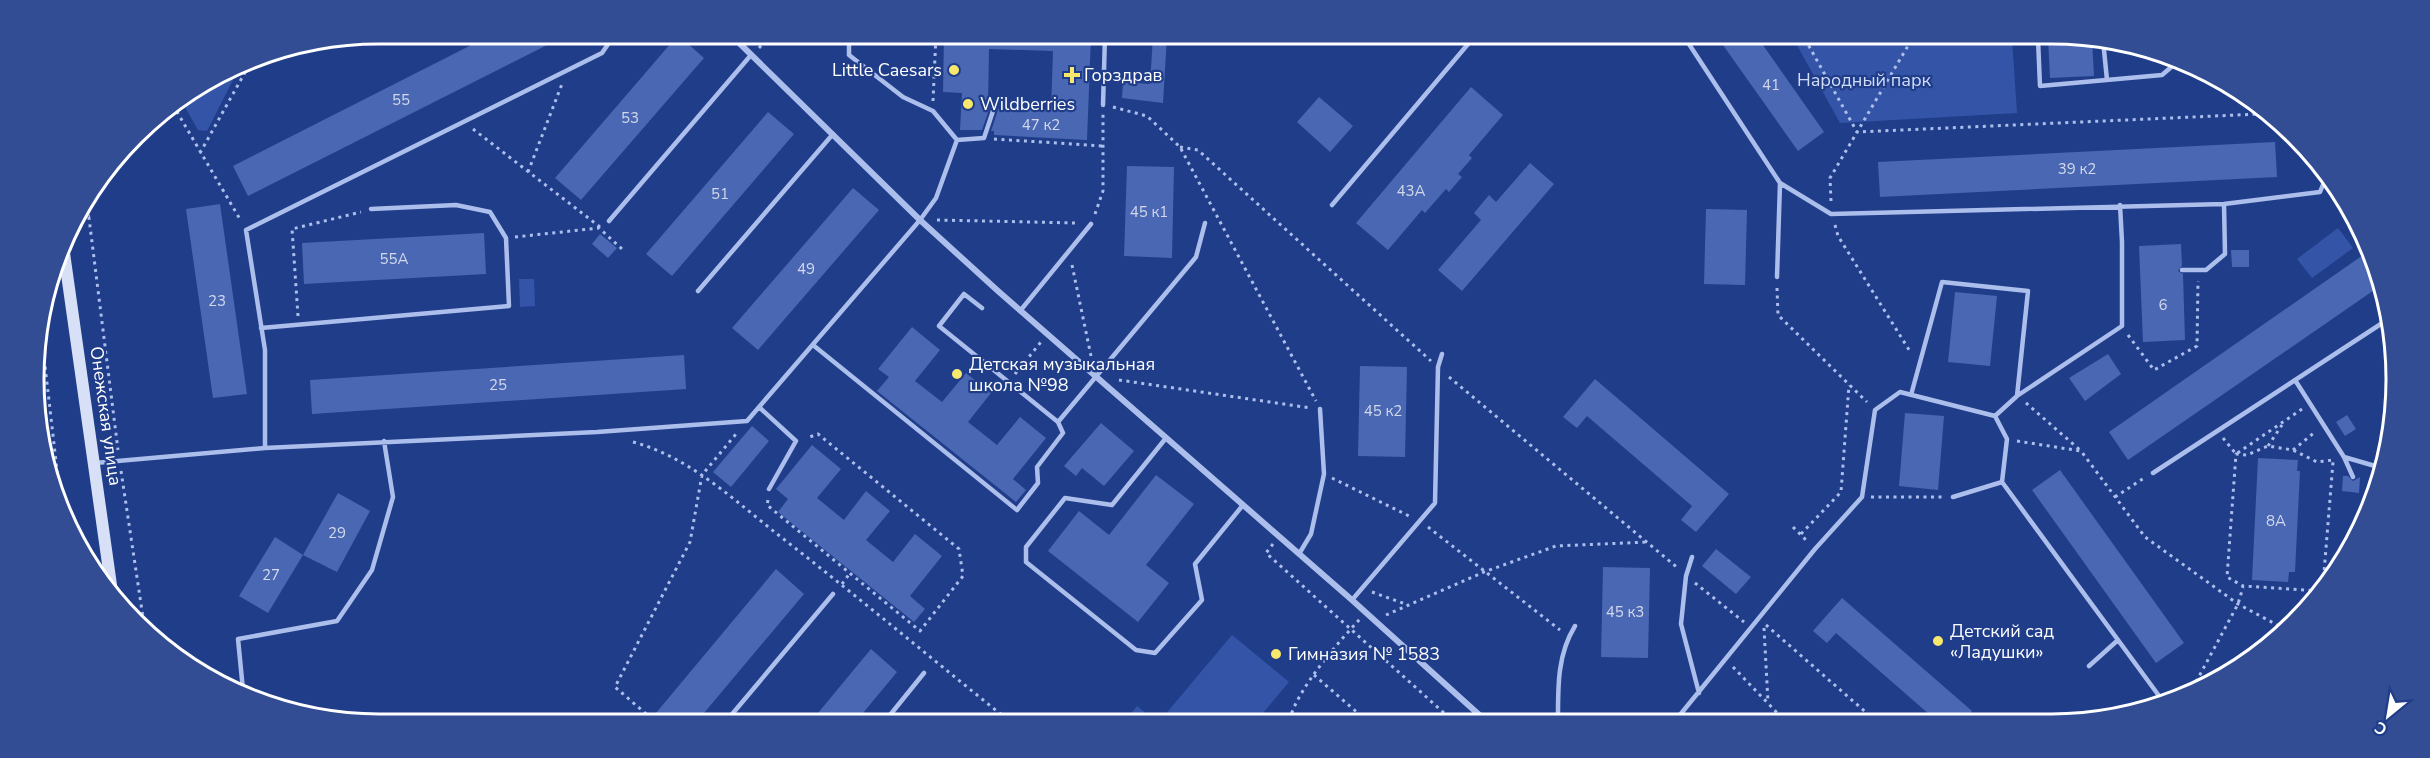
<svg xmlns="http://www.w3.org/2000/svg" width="2430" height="758" viewBox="0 0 2430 758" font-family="'Nunito Sans',sans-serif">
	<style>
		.green { fill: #3455a7 }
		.building { fill: #4967b2 }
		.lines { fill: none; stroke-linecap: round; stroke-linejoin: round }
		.path { stroke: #acbeeb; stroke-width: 3; stroke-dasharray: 3 4.5; stroke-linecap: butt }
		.service { stroke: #acbeeb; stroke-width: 4.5 }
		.minor { stroke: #acbeeb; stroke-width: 6 }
		.secondary { stroke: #d8e0f8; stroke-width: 12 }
		.poi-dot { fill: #f8e76d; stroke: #203d8a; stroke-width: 2 }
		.labels { text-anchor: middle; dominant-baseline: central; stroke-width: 4.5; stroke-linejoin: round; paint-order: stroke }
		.number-label { font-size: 15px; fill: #d2d9ec }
		.poi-label { font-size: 18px; fill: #fff; stroke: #203d8a; text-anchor: start }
		.park-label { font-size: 18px; fill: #d1dcf8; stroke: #203d8a }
		.street-label { font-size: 18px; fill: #fff; stroke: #203d8a }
		.rim { fill: none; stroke: #fff; stroke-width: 3 }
	</style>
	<rect width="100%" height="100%" fill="#203d8a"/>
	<path class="green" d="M 1793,38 L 2012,39 L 2017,113 L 1840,123 Z
		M 221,75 L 235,76 L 207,131 L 198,130 L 181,100 Z
		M 2338,228 L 2353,248 L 2312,278 L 2297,259 Z
		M 519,279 L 534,279 L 535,306 L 520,307 Z
		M 1232,635 L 1289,682 L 1257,720 L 1169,720 L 1164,716 Z
		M 1137,706 L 1154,720 L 1126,720 Z"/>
	<path class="building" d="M 495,33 L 569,34 L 248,196 L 233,166 Z
		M 678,35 L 704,58 L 581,200 L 555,178 Z
		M 944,35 L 1091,36 L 1087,140 L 994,135 L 994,131 L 991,131 L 999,107 L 1051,110 L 1053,51 L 989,49 L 988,106 L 990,107 L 982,130 L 960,130 L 962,93 L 943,92 Z
		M 1153,36 L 1167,36 L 1163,103 L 1122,98 L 1123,82 L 1150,84 Z
		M 1718,38 L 1758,38 L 1824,132 L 1798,151 Z
		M 2048,39 L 2092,40 L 2094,76 L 2050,78 Z
		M 1471,87 L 1503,115 L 1469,155 L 1472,158 L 1458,174 L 1462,177 L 1449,192 L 1446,189 L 1425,213 L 1422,210 L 1388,250 L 1356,223 Z
		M 1319,97 L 1353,126 L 1330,152 L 1297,122 Z
		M 768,112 L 794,134 L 672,276 L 646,254 Z
		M 2275,142 L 2277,177 L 1880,197 L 1878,162 Z
		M 1530,163 L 1554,184 L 1462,291 L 1438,270 L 1481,220 L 1474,213 L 1489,195 L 1496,202 Z
		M 1127,166 L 1174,167 L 1172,258 L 1124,256 Z
		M 853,188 L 879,210 L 758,350 L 732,328 Z
		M 220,204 L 247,394 L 213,398 L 186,209 Z
		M 1706,209 L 1747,210 L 1745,285 L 1704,284 Z
		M 484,233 L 486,274 L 304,284 L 302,243 Z
		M 600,234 L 617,248 L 608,258 L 592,244 Z
		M 2181,244 L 2182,266 L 2178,271 L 2183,274 L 2185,340 L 2143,342 L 2139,246 Z
		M 2231,250 L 2249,250 L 2249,267 L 2232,267 Z
		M 2366,253 L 2380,286 L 2128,460 L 2109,432 Z
		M 1955,292 L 1997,296 L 1990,366 L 1948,362 Z
		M 912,327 L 940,350 L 915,381 L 942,402 L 966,373 L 991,393 L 968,422 L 997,445 L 1020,417 L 1046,438 L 1013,479 L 1026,490 L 1016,502 L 877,391 L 889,377 L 878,369 Z
		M 2108,354 L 2121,374 L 2085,401 L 2069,378 Z
		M 684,355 L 686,389 L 312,414 L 310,380 Z
		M 1360,366 L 1407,367 L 1405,457 L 1358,456 Z
		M 1595,379 L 1729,494 L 1696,532 L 1681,520 L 1692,506 L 1587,416 L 1577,428 L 1563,417 Z
		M 1905,413 L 1944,416 L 1938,490 L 1899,486 Z
		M 2347,415 L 2356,429 L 2345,436 L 2336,422 Z
		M 1101,423 L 1134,451 L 1104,486 L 1082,468 L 1076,476 L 1064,466 Z
		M 752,426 L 769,441 L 731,487 L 713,472 Z
		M 812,445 L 841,469 L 817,498 L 844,520 L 866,491 L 890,511 L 866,540 L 893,562 L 915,534 L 942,556 L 910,596 L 925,609 L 914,622 L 778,512 L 788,499 L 776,489 Z
		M 2258,458 L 2298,460 L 2297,471 L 2300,471 L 2295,572 L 2289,572 L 2288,582 L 2252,580 Z
		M 2060,470 L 2184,643 L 2156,663 L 2032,490 Z
		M 1156,475 L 1194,504 L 1146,565 L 1169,583 L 1138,622 L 1048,551 L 1079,511 L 1109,535 Z
		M 2343,476 L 2348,476 L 2353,481 L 2360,477 L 2359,493 L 2342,491 Z
		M 338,493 L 370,511 L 337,572 L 303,555 Z
		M 275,537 L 303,555 L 268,613 L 239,596 Z
		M 1716,549 L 1751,577 L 1736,594 L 1702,566 Z
		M 1603,567 L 1650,568 L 1648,658 L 1601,657 Z
		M 776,569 L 804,594 L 699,719 L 664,719 L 656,713 Z
		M 1842,598 L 1972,711 L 1963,722 L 1938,722 L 1836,633 L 1827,643 L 1813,631 Z
		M 871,649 L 897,672 L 858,719 L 813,719 Z"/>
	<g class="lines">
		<path class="path" d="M 1805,39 L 1857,132 L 2260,114 L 2255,103
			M 759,48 L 771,35
			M 933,101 L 936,35
			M 173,105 L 241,221
			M 1113,107 L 1147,116 L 1180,147 L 1316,401
			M 473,129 L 600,227
			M 994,139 L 1103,146
			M 1180,147 L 1198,150 L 1431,361
			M 200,153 L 253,58
			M 528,172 L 562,84
			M 2331,193 L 2342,194
			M 1831,201 L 1830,178 L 1912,39
			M 87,202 L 118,450
			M 1095,214 L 1103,191 L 1103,114
			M 74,219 L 90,216
			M 937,220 L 1077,223
			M 1835,225 L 1838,236 L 1911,353
			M 515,237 L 599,228 L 622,249
			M 1072,265 L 1091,356
			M 1777,288 L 1778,315 L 1867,402
			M 298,316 L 292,229 L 361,212
			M 40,322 L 61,505
			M 2128,335 L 2154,370 L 2197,346 L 2198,281
			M 1015,374 L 1041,342
			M 1449,377 L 1679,569
			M 1119,380 L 1311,408
			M 2026,403 L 2080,450
			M 2223,438 L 2236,454 L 2302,409
			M 2017,441 L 2081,451 L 2145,537 L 2238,604 L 2281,627 L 2289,627
			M 633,442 C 690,457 736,502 781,537 C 858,597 932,659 1008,720
			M 2268,446 L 2282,425
			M 2293,450 L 2315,432
			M 121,471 L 144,624
			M 1332,478 L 1409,516
			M 1871,497 L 1942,497
			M 2115,497 L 2144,478
			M 768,500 L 767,505 L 920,631 L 963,576 L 959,549 L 818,434 L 807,438
			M 1428,527 L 1560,630
			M 1793,527 L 1807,541
			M 1801,534 L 1841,492 L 1849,385
			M 1273,544 L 1266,553 L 1453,721
			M 1695,583 L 1744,622
			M 842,584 L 850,573
			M 2323,585 L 2333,462
			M 2319,591 L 2243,586 L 2227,577 L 2236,454 L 2247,455 L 2268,446 L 2293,450 L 2317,462 L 2333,460
			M 1372,592 L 1408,605
			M 1386,615 L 1484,572 L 1556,546 L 1648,542
			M 1766,625 L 1877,722
			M 1764,628 L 1768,702
			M 1733,667 L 1785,721
			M 1314,675 L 1367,721
			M 2189,695 L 2238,604 L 2243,587
			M 652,719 L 615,687 L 690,542 L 702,475 L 736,434
			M 1289,720 C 1300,686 1335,646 1360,619"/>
		<path class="service" d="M 849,35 L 849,55 L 903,97 L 933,111 L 957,140
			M 1685,38 L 1780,183 L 1777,277
			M 2038,39 L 2040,86 L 2162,75 L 2176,63
			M 2103,40 L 2107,80
			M 1103,105 L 1105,36
			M 957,140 L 984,138 L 996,102
			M 1780,183 L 1831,214 L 2224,204 L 2320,192 L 2327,175
			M 1332,205 L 1474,37
			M 609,221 L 751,55
			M 2182,270 L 2206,270 L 2225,254 L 2224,204
			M 698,291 L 833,134
			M 982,308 L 964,294 L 939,326 L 1058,422 L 1196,257 L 1205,223
			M 1020,311 L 1091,224
			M 261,328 L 509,306 L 506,238 L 490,212 L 456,205 L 371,209
			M 813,345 L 1017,510 L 1038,483 L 1037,467 L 1063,433 L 1058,422
			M 2295,380 L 2344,457 L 2382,468
			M 1911,395 L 1942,282 L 2028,291 L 2017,396 L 1995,416
			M 2017,396 L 2122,326 L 2122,242 L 2120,205
			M 759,407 L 796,441 L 769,489
			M 1166,438 L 1112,505 L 1065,498 L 1026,547 L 1026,562 L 1136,650 L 1155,653 L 1202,600 L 1195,564 L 1243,505
			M 265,448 L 265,350 L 246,230 L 602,53 L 615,34
			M 2344,457 L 2353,477
			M 95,463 L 265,448 L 597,432 L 747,421 L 920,220 L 936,198 L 957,140
			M 2153,473 L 2390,318
			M 1953,497 L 2002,482
			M 1299,554 L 1311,534 L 1324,474 L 1320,409
			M 1692,557 L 1686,576 L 1681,624 L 1699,693
			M 1352,600 L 1435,503 L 1438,367 L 1442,354
			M 2089,666 L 2118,640
			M 243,690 L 238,639 L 337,621 L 372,570 L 393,497 L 384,441
			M 728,719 L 833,594
			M 886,720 L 924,673
			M 1558,721 C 1558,688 1557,655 1575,626
			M 1675,721 L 1815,549 L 1862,497 L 1875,410 L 1900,392 L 1995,416 L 2007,439 L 2002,482 L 2165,704"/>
		<path class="minor" d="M 730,34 L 920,220 L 998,291 L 1352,600 L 1486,721"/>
		<path class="secondary" d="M 63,246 L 112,592"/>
	</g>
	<g class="poi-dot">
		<circle cx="954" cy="70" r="6"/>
		<path d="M1069 66h6v6h6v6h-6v6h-6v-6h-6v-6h6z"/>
		<circle cx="968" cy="104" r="6"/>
		<circle cx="957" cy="374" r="6"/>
		<circle cx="1938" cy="641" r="6"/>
		<circle cx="1276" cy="654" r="6"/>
	</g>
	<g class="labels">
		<g class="number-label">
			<text x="1771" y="85">41</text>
			<text x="401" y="100">55</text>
			<text x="630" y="118">53</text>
			<text x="1041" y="125">47 к2</text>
			<text x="2077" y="169">39 к2</text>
			<text x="1411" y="191">43А</text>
			<text x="720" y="194">51</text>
			<text x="1149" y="212">45 к1</text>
			<text x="394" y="259">55А</text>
			<text x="806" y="269">49</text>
			<text x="217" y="301">23</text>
			<text x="2163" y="305">6</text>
			<text x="498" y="385">25</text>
			<text x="1383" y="411">45 к2</text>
			<text x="2276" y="521">8А</text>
			<text x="337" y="533">29</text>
			<text x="271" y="575">27</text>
			<text x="1625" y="612">45 к3</text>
		</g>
		<g class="poi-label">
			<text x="942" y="70" text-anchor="end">Little Caesars</text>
			<text x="1084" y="75">Горздрав</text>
			<text x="980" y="104">Wildberries</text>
			<text x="969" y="364">Детская музыкальная<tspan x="969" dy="21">школа №98</tspan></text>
			<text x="1950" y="631">Детский сад<tspan x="1950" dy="21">«Ладушки»</tspan></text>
			<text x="1288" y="654">Гимназия № 1583</text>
		</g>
		<g class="park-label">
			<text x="1864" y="80">Народный парк</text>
		</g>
		<g class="street-label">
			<text transform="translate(106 416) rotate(82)">Онежская улица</text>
		</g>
	</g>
	<path d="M0 0H2430V758H0ZM379 44H2051A335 335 0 0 1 2386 379V379A335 335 0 0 1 2051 714H379A335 335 0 0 1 44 379V379A335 335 0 0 1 379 44Z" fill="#324d93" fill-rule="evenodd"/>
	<path class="rim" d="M379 44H2051A335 335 0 0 1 2386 379V379A335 335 0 0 1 2051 714H379A335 335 0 0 1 44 379V379A335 335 0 0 1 379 44Z"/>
	<g transform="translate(2388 716) rotate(210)" stroke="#203d8a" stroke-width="4.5" paint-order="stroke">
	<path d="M0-4.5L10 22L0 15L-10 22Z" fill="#ffffff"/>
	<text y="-9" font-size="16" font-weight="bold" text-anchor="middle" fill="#ffffff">С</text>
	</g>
</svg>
